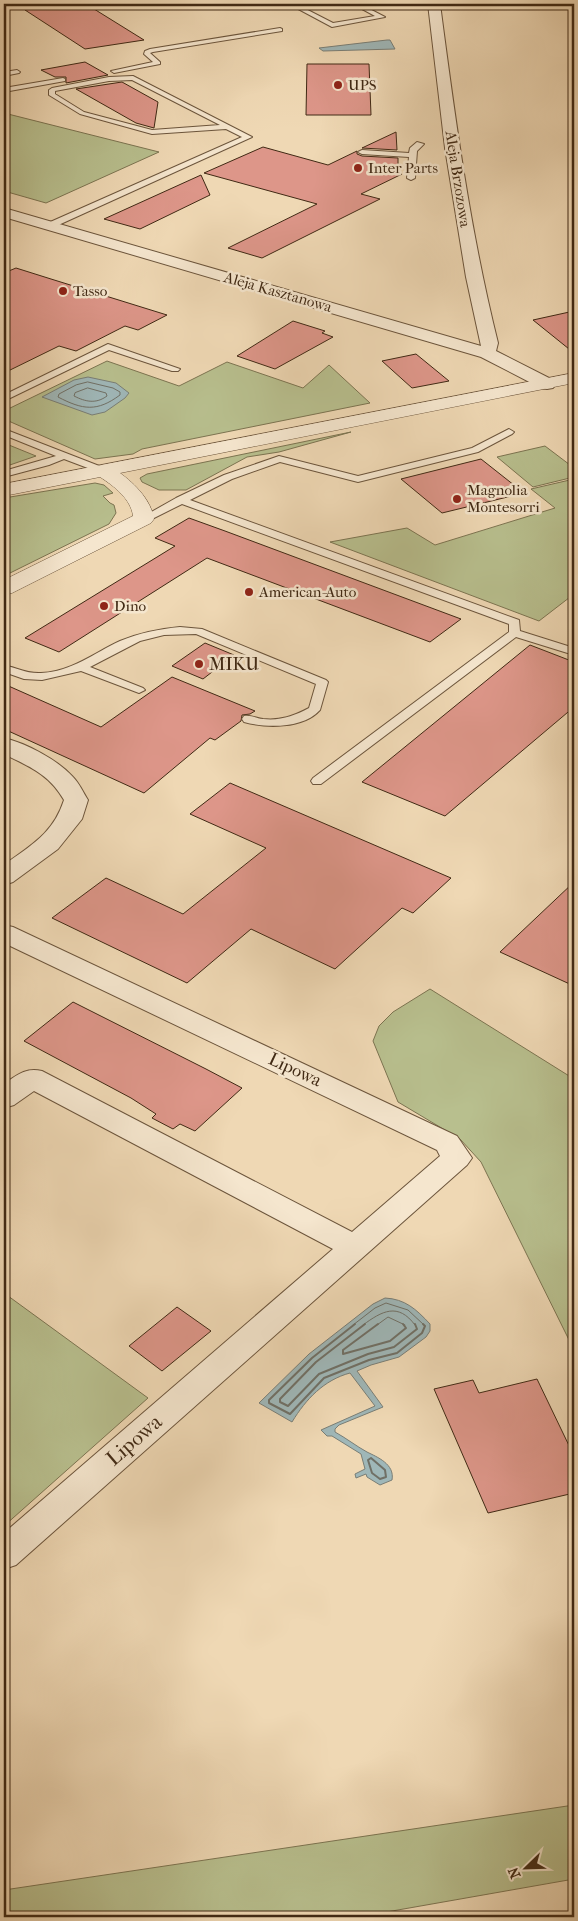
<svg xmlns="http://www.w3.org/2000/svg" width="578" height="1921" viewBox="0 0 578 1921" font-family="'IM FELL French Canon',serif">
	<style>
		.green { fill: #b8bf8e; stroke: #7c7451 }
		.water { fill: #9fb7b8; stroke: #797e76 }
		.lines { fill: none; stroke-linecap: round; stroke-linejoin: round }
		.shore-far1 { stroke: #707066; stroke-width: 1 }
		.shore { stroke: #707066; stroke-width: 2 }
		.building { fill: #dd9689; stroke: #402914 }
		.service-casing { stroke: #6c553c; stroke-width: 2 }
		.minor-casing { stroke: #6c553c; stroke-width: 2 }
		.tertiary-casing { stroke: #6c553c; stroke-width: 1 }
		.service { fill: #f5e6ce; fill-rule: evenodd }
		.minor { fill: #f5e6ce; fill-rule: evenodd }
		.tertiary { fill: #f5e6ce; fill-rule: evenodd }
		.poi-dot { fill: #8f2418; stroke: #f5e6ce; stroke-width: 2 }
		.labels { text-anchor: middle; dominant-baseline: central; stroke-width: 5; stroke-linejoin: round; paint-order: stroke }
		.far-poi-label { font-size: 15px; fill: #402914; stroke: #f5e6ce; text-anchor: start }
		.far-street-label { font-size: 15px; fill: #402914; stroke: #f5e6ce }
		.poi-label { font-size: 18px; fill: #402914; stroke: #f5e6ce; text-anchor: start }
		.street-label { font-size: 18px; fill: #402914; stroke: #f5e6ce }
		.near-street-label { font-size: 21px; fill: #402914; stroke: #f5e6ce }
	</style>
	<rect width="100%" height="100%" fill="#efd8b4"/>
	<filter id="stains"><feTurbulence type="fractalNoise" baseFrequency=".004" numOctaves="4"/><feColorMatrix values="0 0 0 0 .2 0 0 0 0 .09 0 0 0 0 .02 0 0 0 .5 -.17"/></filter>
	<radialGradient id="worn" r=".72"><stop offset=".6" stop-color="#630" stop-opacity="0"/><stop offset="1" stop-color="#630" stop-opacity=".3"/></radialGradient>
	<path class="green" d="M 4,113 L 159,152 L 46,203 L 4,191 Z
		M 107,361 L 179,386 L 227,362 L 303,388 L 329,365 L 370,403 L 142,449 L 133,454 L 95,459 L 4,419 L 4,411 Z
		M 351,432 L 279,452 L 247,457 L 186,490 L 159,490 L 142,482 L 140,478 L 147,474 Z
		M 4,443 L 36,456 L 4,467 Z
		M 545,446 L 574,468 L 574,477 L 533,487 L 497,457 Z
		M 574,479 L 574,594 L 539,621 L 330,542 L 407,528 L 435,545 L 555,508 L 531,489 Z
		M 95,483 L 104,485 L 113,493 L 103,496 L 110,503 L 114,505 L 116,513 L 109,524 L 4,576 L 4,498 Z
		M 430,989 L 574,1079 L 574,1350 L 481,1162 L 460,1139 L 398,1102 L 373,1041 L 379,1026 L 393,1012 Z
		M 4,1293 L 148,1398 L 4,1526 Z
		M 574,1805 L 574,1879 L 358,1917 L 4,1917 L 4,1890 Z"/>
	<path class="water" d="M 387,40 L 390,40 L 395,49 L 323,51 L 319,48 Z
		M 88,377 L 116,383 L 129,393 L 125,398 L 105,412 L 92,415 L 42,397 L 74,380 Z
		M 385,1298 C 405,1299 416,1309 430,1324 L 430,1331 L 426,1337 L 399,1357 L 371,1365 L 357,1371 L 383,1407 L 339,1425 L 335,1429 L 335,1432 C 346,1438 356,1446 367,1452 C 377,1457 395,1464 392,1480 L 380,1485 L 367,1477 L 366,1474 L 356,1478 L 355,1474 L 365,1469 L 361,1454 L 332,1436 L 327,1436 L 321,1430 L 375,1406 L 350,1373 C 324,1380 306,1399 292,1422 L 259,1403 L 309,1354 L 373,1304 Z"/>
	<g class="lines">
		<path class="shore-far1" d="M 88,382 L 113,388 L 120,392 L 120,395 C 97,412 83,410 58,397 L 59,394 L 76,385 Z
			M 88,388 L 106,393 L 107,396 C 96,404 86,402 74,396 L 75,393 Z
			M 353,1325 L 375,1308 L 386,1303 L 408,1310 L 424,1325
			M 363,1325 C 382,1311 398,1302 415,1325
			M 377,1325 L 388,1317 L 405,1325"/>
		<path class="shore" d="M 355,1324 L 312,1358 L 269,1400 L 269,1403 L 290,1414 L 324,1378 L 369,1360 L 397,1353 L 422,1333 L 425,1326 L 423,1324
			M 365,1324 L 316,1362 L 280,1399 L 280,1402 L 288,1406 L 319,1374 L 368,1354 L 394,1347 L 417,1329 L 415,1324
			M 378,1324 L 343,1350 L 343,1354 L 390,1341 L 406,1328 L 403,1324
			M 371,1458 L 385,1470 L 386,1477 L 380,1479 L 372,1473 L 368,1460 Z"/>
	</g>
	<path class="building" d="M 69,4 L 86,4 L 144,40 L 85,49 L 25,10 Z
		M 85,62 L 108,75 L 66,83 L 66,77 L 55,77 L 41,70 Z
		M 307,64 L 369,64 L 371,115 L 306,115 Z
		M 122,82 L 158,102 L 154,128 L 136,123 L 76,89 Z
		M 396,132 L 397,150 L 362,148 Z
		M 263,147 L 328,165 L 357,151 L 357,154 L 362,156 L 398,158 L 398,167 L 390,171 L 402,174 L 361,194 L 380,199 L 262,258 L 228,248 L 317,204 L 204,173 Z
		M 201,175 L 210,195 L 140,229 L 104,219 Z
		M 16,268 L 51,279 L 167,315 L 138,330 L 125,326 L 76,351 L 59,346 L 4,373 L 4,273 Z
		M 574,311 L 574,353 L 533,320 Z
		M 293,321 L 325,331 L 322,333 L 333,337 L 275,369 L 237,356 Z
		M 416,354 L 449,381 L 412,388 L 382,361 Z
		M 481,459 L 524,493 L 442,513 L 401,479 Z
		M 189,518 L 225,531 L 461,619 L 430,642 L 207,558 L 59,652 L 25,638 L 175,546 L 155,538 Z
		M 205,643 L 234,655 L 203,679 L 172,666 Z
		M 530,645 L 574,662 L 574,707 L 445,816 L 362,782 Z
		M 172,677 L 255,711 L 250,714 L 242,715 L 241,721 L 215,740 L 210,738 L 144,793 L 4,729 L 4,684 L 101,727 Z
		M 230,783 L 451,878 L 413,913 L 402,908 L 335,969 L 251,929 L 187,983 L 52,918 L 106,878 L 183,914 L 266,848 L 190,814 Z
		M 574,882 L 574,986 L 500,952 Z
		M 73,1002 L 206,1069 L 242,1088 L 195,1131 L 180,1124 L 173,1129 L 152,1118 L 156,1114 L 131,1098 L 24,1041 Z
		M 177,1307 L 211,1331 L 162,1371 L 129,1346 Z
		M 537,1379 L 574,1456 L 574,1493 L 488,1513 L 434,1389 L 473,1380 L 479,1393 Z"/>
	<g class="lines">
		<g class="service-casing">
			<path id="service" d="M 289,4 L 296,4 L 333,23 L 375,16 L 353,4 L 360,4 L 385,17 L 332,27 Z
				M 280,28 L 282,29 L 282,31 L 153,52 L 150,53 L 160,62 L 160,64 L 114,73 L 111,71 L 153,62 L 144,54 L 145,51 L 150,49 Z
				M 17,70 L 20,72 L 19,73 L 4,76 L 4,72 Z
				M 133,76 L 252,137 L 54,227 L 48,227 L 48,223 L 242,137 L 226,129 L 152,134 L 80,114 L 49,95 L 49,90 L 52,88 L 109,77 ZM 132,80 L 220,125 L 152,130 L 84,112 L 55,94 L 55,91 L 109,81 Z
				M 63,78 L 65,79 L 65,81 L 4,92 L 4,88 Z
				M 417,142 L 424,144 L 417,151 L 415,178 L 411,180 L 407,178 L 409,157 L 362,154 L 358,152 L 362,150 L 409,153 L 410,148 Z
				M 108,344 L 180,369 L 178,371 L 172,371 L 109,350 L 4,401 L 4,395 Z
				M 4,429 L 107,469 L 109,471 L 107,473 L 101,473 L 64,459 L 49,465 L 4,477 L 4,471 L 56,456 L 4,435 Z
				M 509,429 L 514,432 L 512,434 L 478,452 L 358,482 L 280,462 L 232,479 L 190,500 L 519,620 L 520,631 L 574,648 L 574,655 L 516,637 L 321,784 L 313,784 L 311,781 L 313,778 L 509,632 L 509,624 L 182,504 L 148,521 L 140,521 L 139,519 L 176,498 L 224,475 L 279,456 L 358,476 L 472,448 Z
				M 180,627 L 202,629 L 326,680 L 328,682 L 320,710 C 303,729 266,728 244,722 L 242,719 L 244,716 C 251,715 256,718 263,719 C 280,721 294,716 309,708 L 316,684 L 196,634 L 164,635 L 140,641 L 90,667 L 143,688 L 145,690 L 139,693 L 81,671 L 42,680 L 24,679 L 4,672 L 4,665 C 17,668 27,674 41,673 C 71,672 94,653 120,641 C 139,633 159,629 180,627 Z"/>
		</g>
		<g class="minor-casing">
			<path id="minor" d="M 428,4 L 440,4 C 455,118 470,231 498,343 L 496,351 L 553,380 L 556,384 L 553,388 L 547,389 L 541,388 L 481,357 L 4,217 L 4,208 L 481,346 L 466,277 L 445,148 Z
				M 4,738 C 26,743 58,760 73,777 C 79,783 83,792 88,800 L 82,819 L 58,849 L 13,882 L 4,885 L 4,865 C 31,845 53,834 64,800 C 49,774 30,767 4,754 Z
				M 4,925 L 13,927 L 457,1136 L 472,1158 L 467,1165 L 16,1565 L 4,1569 L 4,1533 L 333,1249 L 34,1091 L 14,1105 L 4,1108 L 4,1084 C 17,1075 26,1067 42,1071 L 352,1232 L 440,1156 L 437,1150 L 4,943 Z"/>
		</g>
		<g class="tertiary-casing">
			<path id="tertiary" d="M 574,373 L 574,383 L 120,473 C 135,484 151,500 154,519 L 151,523 L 12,593 L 4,594 L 4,580 L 133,516 C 131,499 114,486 100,477 L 4,496 L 4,484 Z"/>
		</g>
		<use href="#service" class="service"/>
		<use href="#minor" class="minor"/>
		<use href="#tertiary" class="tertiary"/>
	</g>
	<g class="poi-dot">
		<circle cx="338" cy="85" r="5"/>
		<circle cx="358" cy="168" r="5"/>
		<circle cx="63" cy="291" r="5"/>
		<circle cx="457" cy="499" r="5"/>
		<circle cx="249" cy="592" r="5"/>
		<circle cx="104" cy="606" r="5"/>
		<circle cx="199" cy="664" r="5"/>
	</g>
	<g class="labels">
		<g class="far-poi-label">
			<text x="348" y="85">UPS</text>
			<text x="368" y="168">Inter Parts</text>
			<text x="73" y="291">Tasso</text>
			<text x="467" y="490">Magnolia<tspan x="467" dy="17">Montesorri</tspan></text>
			<text x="259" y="592">American-Auto</text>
			<text x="114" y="606">Dino</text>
		</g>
		<g class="far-street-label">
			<text transform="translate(458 179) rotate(81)">Aleja Brzozowa</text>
			<text transform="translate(278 292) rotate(16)">Aleja Kasztanowa</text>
		</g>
		<g class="poi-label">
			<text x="209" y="664">MIKU</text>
		</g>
		<g class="street-label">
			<text transform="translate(295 1070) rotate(25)">Lipowa</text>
		</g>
		<g class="near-street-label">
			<text transform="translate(134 1440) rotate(-41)">Lipowa</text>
		</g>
	</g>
	<rect width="578" height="1921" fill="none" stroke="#efd8b4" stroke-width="20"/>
	<rect x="5" y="5" width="568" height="1911" fill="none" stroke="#402914" stroke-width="2.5"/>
	<rect x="10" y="10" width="558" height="1901" fill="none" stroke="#402914"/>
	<g transform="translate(526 1868) rotate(247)" stroke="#f5e6ce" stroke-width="4" paint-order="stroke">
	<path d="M0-4L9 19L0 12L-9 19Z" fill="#402914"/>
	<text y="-8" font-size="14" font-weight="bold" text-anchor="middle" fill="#402914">N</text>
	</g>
	<rect width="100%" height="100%" filter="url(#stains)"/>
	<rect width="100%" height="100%" fill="url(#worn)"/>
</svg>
